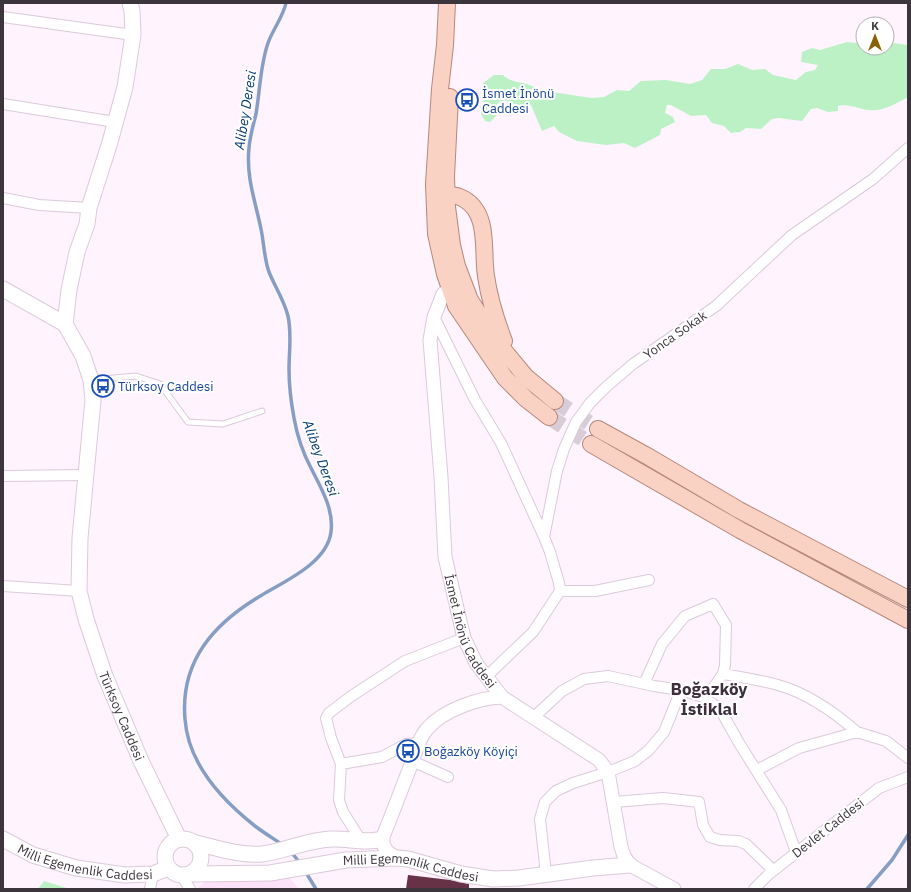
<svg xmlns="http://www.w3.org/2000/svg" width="911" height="892" viewBox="0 0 911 892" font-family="'IBM Plex Sans',sans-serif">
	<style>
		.built { fill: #fbe2f9 }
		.green { fill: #bbf1c5 }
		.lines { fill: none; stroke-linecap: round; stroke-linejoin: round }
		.stream { stroke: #869ec3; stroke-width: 3.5 }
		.building { fill: #673146 }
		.primary-tunnel { stroke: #d8cdd7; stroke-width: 16; stroke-dasharray: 16 8; stroke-linecap: butt }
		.service-casing { stroke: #dcc9da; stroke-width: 7 }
		.minor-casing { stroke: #dcc9da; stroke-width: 12 }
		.tertiary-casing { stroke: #dcc9da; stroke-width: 15 }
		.secondary-casing { stroke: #dcc9da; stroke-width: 17 }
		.primary-casing { stroke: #b5887a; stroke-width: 18 }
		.service { stroke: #fff; stroke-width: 5 }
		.minor { stroke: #fff; stroke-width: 10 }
		.tertiary { stroke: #fff; stroke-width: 13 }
		.secondary { stroke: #fff; stroke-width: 15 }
		.primary { stroke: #fad2c4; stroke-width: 16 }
		.labels { text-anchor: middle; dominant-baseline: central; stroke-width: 4; stroke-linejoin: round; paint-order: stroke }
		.transit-label { font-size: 13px; fill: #164399; stroke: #fff; text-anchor: start }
		.street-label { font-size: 13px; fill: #3d353c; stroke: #fff }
		.water-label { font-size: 14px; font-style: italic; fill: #033872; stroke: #fff }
		.district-label { font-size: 17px; font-weight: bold; fill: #3c2e3b; stroke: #fff }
	</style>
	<rect width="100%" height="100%" fill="#fff3fe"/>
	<path class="built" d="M 288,876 L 299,889 L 196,889 L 205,882 Z"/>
	<path class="green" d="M 863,38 L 863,48 L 887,48 L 887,40 L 893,43 L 908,45 L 908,97 C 897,103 883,112 869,110 C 858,109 848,103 838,106 L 838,111 L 828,112 L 817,108 L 811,109 L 802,121 L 779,118 L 772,119 L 761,129 L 746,128 L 740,132 L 731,133 L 724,126 L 712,123 L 706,115 L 691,116 L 671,105 L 667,105 L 665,113 L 673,117 L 675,122 L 661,129 L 660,135 L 635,148 L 624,143 L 606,145 L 577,141 L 559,132 L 554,126 L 542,131 L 531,105 L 517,105 L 504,100 L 498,103 L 496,106 L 498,114 L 490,122 L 485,121 L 481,114 L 484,99 L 483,83 L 494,75 L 503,75 C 513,85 526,80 539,90 L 591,98 L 604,97 L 617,90 L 629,91 L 641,81 L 666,80 L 690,84 L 702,80 L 711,69 L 725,69 L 738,64 L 752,70 L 765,69 L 773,75 L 796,80 L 806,72 L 815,70 L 818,65 L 801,62 L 802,52 L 812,48 L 820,50 L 847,42 L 856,43 Z
		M 44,881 L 70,889 L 38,889 Z"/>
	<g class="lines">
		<path class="stream" d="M 283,845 C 274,839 264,833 255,826 C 222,800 188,763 185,719 C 180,661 214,623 262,595 C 285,581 327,563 331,532 C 334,509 321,488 311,468 C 303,453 297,435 294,418 C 291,402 289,386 289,369 C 289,351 292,334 288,316 C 284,300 275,287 269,272 C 264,258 264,243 261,229 C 255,200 246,177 249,148 C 250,136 253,126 256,114 C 260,91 260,66 268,43 C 273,29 283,17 286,3
			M 291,852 L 301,864
			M 305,871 L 316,889
			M 867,889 L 892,860 L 908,835"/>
	</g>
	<path class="building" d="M 408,875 L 450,880 L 469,884 L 469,889 L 406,889 Z"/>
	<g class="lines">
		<path class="primary-tunnel" d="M 555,401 L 598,429
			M 549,417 L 591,444"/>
		<g class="service-casing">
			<path id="service" d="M 92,380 L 136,376 L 160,384 L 188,422 L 223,424 L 262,411"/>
		</g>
		<g class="minor-casing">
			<path id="minor" d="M 3,17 L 133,35
				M 3,104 L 115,122
				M 3,198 L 39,205 L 89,208
				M 434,317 L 475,400 L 501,443 L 544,537 L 550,552 L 559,583 L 560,591 L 533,632 L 486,677
				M 3,476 L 86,475
				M 544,537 L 557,471 L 564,449 L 576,422 L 590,403 L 606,387 L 633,364 L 716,306 L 792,235 L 873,179 L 908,148
				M 3,586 L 79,591
				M 560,591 L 595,591 L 649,580
				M 723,674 C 741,677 760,680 778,685 C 807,693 834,712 857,732
				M 644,684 L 662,644 L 685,616 L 713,604 L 726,625 L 725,665 L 723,674 L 706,698
				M 534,717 L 562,691 L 584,679 L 608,676 L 654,686 L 681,690 L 706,698 L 721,711 L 739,743 L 781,810 L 796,852
				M 412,761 L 448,777
				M 341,764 L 382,757 L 406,744 L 420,743
				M 757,770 L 799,748 L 857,732 L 886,741 L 908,758
				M 614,802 L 663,798 L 699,802 L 703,825 L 710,837 L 720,840 L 738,841 L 746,844 L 773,870
				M 362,842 L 343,812 L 339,800 L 341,764 L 331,738 L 326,718 L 329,713 L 350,697 L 405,661 L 464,638
				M 546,874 L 540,819 L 545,802 L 556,791 L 573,783 L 608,772 L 635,761 L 649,750 L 664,732 L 681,690
				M 181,875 L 190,889
				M 150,889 L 153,874
				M 754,889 L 769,874 L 879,788 L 908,777"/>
		</g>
		<g class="tertiary-casing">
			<g id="tertiary">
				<path id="s1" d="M 449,288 L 443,294 L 434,317 L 430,340 L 441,477 L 445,557 L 464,638 L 476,663 L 502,697 L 599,760 L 608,772 L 621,847 L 624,856 L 630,865 L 674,889"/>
				<path d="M 397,858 C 388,853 384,850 382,839 C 392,815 401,790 411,765 C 415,753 419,738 427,729 C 443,710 478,698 502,697"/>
			</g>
		</g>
		<g class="secondary-casing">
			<g id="secondary">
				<path id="s2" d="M 130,3 L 132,11 L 133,35 L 125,87 L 110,142 L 89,208 L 87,224 L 77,252 L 69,290 L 65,324 L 83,356 L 91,380 L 93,400 L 80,538 L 79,591 L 86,619 L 105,676 L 141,761 L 179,839"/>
				<path d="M 3,289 L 65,324"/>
				<circle cx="183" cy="857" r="18"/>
				<path id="s3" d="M 3,839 L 33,855 L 76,868 L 125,875 L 153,874 L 168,868"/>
				<path d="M 196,843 C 217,848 240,856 262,854 C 285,851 307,840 331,839 C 348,838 365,844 382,839"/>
				<path id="s4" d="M 191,874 L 270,873 L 346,860 L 397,858 L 408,859 L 461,874 L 493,879 L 519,878 L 593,868 L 630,865"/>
			</g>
		</g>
		<g class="primary-casing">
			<path id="primary" d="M 447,3 L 445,45 L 440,89 L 434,184 L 436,234 L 445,274 L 456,306 L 505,378 L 526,399 L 549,417
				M 450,97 L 446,176 L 447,207 L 452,245 L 457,266 L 470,300 L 497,342 L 526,377 L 555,401
				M 438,198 C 448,194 455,194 464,199 C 490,214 482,251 486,276 C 489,297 496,320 504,341
				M 598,429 L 649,457 L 739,510 L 908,599
				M 591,444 L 740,530 L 908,620"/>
		</g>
		<use href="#service" class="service"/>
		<use href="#minor" class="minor"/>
		<use href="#tertiary" class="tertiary"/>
		<use href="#secondary" class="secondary"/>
		<use href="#primary" class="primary"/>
	</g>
	<defs>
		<g id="bus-ring" transform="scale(1.15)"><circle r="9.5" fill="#fff" stroke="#1a4fb4" stroke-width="1.5"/><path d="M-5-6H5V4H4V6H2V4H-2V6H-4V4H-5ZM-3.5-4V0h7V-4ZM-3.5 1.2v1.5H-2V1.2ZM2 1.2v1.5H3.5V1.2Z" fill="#1a4fb4"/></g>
	</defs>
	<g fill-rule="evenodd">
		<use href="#bus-ring" x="467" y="100"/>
		<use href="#bus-ring" x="103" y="386"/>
		<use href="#bus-ring" x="408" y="751"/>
	</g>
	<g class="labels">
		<g class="transit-label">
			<text x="482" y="93">İsmet İnönü<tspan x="482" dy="15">Caddesi</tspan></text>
			<text x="118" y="386">Türksoy Caddesi</text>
			<text x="424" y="751">Boğazköy Köyiçi</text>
		</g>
		<g class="street-label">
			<text transform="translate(675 335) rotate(-35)">Yonca Sokak</text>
			<text stroke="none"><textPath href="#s1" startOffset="353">İsmet İnönü Caddesi</textPath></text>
			<text stroke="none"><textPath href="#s2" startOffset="736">Türksoy Caddesi</textPath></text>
			<text transform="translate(828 828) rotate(-38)">Devlet Caddesi</text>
			<text stroke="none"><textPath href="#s3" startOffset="87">Milli Egemenlik Caddesi</textPath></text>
			<text stroke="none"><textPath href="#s4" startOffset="222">Milli Egemenlik Caddesi</textPath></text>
		</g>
		<g class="water-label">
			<text transform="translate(245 110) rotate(-81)">Alibey Deresi</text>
			<text transform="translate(321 458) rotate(70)">Alibey Deresi</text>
		</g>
		<g class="district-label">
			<text x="709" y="689">Boğazköy<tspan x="709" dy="20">İstiklal</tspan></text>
		</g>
	</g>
	<rect width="911" height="892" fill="none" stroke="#3d353c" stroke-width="8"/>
	<g transform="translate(875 36)"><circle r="19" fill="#ffffff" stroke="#b1aeb1"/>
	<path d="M0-3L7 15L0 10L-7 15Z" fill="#886100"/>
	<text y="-6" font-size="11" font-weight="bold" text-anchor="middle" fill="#3d353c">K</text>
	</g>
</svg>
